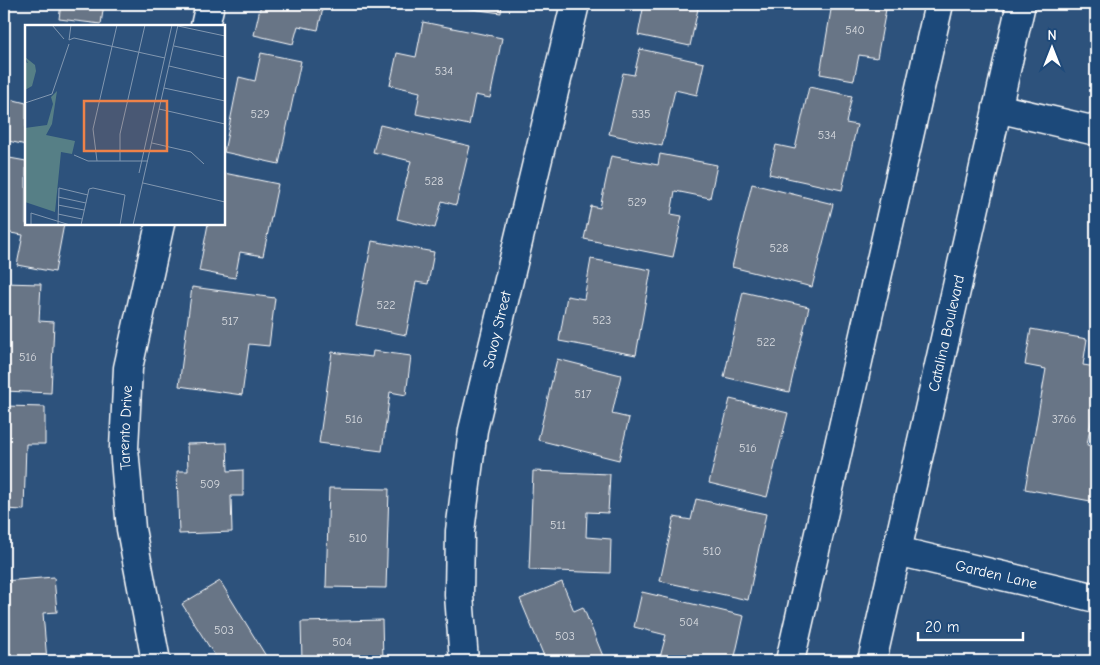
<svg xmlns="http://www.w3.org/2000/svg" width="1100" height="665" viewBox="0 0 1100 665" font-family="'Comic Neue',sans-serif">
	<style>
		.building { fill: #677486; stroke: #fff }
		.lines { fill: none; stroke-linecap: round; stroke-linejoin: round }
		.minor-casing { stroke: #fff; stroke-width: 31 }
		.primary-casing { stroke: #fff; stroke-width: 31 }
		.minor { stroke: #1f4a7a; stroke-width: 28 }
		.primary { stroke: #1f4a7a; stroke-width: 28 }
		.labels { text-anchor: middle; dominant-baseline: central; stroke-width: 4.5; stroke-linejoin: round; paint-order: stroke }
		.number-label { font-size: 12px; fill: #d9dce1 }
		.street-label { font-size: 15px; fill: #fff; stroke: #1f4a7a }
		.inset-road { fill: none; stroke: #8197b0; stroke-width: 1 }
		.view { fill: #ee8249; fill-opacity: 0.15; stroke: #ee8249; stroke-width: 2.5 }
		.inset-edge { fill: none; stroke: #fff; stroke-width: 2.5 }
	</style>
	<rect width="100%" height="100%" fill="#2d527c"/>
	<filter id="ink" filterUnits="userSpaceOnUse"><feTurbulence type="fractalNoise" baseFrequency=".02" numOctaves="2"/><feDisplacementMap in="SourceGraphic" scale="10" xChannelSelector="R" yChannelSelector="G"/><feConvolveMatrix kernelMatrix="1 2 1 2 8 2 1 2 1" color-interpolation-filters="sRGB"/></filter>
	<g filter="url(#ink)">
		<path class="building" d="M 61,4 L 104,4 L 101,24 L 59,19 Z
			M 261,4 L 324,4 L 318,30 L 298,26 L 293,44 L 254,35 Z
			M 434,4 L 502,4 L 501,13 Z
			M 644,4 L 699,4 L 690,46 L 638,35 Z
			M 832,4 L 887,4 L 877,58 L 859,55 L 854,80 L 820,74 Z
			M 423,22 L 502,38 L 490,98 L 475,95 L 469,125 L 416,114 L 420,92 L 390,85 L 397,53 L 416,57 Z
			M 640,49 L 704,63 L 697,95 L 675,90 L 662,146 L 609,134 L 623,73 L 634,75 Z
			M 261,53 L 301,61 L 279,164 L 224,152 L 239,77 L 255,81 Z
			M 809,87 L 852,96 L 846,123 L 857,125 L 842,190 L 769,174 L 776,145 L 795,149 Z
			M 10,99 L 26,103 L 26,145 L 4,140 L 4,127 Z
			M 380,125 L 470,146 L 456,205 L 442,201 L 435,228 L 397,219 L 411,161 L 373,152 Z
			M 660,154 L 717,165 L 710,198 L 675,191 L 671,214 L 682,216 L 673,257 L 584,239 L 591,206 L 600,208 L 611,156 L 658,165 Z
			M 4,157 L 26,161 L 26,224 L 64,224 L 55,272 L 17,265 L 23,235 L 4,232 Z
			M 224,173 L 278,184 L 263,256 L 240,252 L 235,278 L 199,271 L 208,224 L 224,224 Z
			M 752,184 L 833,204 L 812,287 L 732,267 Z
			M 372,241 L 434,252 L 428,284 L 416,282 L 406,335 L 356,325 Z
			M 591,259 L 651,270 L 636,355 L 559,341 L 567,296 L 584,299 Z
			M 4,283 L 41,284 L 39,321 L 54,322 L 51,393 L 4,391 Z
			M 192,287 L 275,298 L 269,346 L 249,344 L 242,395 L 179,386 Z
			M 743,292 L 809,307 L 789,392 L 724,377 Z
			M 1031,329 L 1087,339 L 1083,365 L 1096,367 L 1096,394 L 1087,445 L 1096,447 L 1096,502 L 1025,489 L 1046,369 L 1025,365 Z
			M 373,351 L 411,356 L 406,395 L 390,392 L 382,451 L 319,443 L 332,352 L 372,357 Z
			M 557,359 L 621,375 L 612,414 L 629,418 L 619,460 L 538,440 Z
			M 730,399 L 788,413 L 767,497 L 709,483 Z
			M 4,406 L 45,407 L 45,444 L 26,444 L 24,510 L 4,509 Z
			M 227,443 L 228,471 L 243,470 L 243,496 L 231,496 L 232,532 L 179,534 L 177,471 L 188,471 L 187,444 Z
			M 533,471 L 610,474 L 608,513 L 587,512 L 586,537 L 611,539 L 610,573 L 529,570 Z
			M 329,488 L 389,489 L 386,588 L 326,587 Z
			M 696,499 L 766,514 L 748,600 L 660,581 L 674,517 L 691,520 Z
			M 54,577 L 57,612 L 43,613 L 47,661 L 4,661 L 4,581 Z
			M 220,581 L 269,661 L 206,661 L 215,656 L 182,604 Z
			M 562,582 L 574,611 L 583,607 L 605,661 L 546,661 L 520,599 Z
			M 642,592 L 744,616 L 734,661 L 659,661 L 666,635 L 634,627 Z
			M 382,620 L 383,661 L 302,661 L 301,622 Z"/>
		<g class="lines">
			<g class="minor-casing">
				<g id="minor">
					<path d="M 205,26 L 210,4"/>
					<path d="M 997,108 L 1096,131"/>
					<path id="s1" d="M 897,551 L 1096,598"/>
					<path id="s2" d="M 156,661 L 131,529 L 124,448 L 128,368 L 160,224"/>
					<path id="s3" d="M 464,661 L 459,595 L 460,531 L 473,430 L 575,4"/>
					<path d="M 790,661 L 939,4"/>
				</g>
			</g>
			<g class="primary-casing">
				<g id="primary">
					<path id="s4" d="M 872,661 L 1021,4"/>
				</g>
			</g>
			<use href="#minor" class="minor"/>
			<use href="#primary" class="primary"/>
		</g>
	</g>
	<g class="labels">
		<g class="number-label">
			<text x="855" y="30">540</text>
			<text x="444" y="71">534</text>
			<text x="260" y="114">529</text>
			<text x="641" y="114">535</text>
			<text x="827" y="135">534</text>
			<text x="434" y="181">528</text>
			<text x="637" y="202">529</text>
			<text x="779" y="248">528</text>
			<text x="386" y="305">522</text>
			<text x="602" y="320">523</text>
			<text x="230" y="321">517</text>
			<text x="766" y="342">522</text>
			<text x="28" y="357">516</text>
			<text x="583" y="394">517</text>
			<text x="354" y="419">516</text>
			<text x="1064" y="419">3766</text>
			<text x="748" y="448">516</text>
			<text x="210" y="484">509</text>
			<text x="558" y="525">511</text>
			<text x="358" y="538">510</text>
			<text x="712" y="551">510</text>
			<text x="689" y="622">504</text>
			<text x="224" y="630">503</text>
			<text x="565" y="636">503</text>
			<text x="342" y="642">504</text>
		</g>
		<g class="street-label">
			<text stroke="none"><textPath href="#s3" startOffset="335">Savoy Street</textPath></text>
			<text stroke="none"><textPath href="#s4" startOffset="336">Catalina Boulevard</textPath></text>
			<text stroke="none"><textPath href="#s2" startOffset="236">Tarento Drive</textPath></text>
			<text stroke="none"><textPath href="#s1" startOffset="102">Garden Lane</textPath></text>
		</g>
	</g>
	<g transform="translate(25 25)">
		<rect width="200" height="200" fill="#2d527c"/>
		<path d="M 0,32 L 10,40 L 11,46 L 7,61 L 0,65 L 0,37 L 3,38 ZM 32,66 L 27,99 L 21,110 L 50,116 L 47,129 L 36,127 L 30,187 L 0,177 L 0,103 L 22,100 L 28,79 L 26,72 Z" fill="#567f86"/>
		<path class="inset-road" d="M 27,0 L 39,14M 153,1 L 200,11M 44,15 L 49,13 L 140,33M 44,15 L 46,0M 149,21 L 200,32M 144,41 L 200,54M 139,63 L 200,76M 0,78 L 27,69 L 44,19M 134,84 L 200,99M 127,118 L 166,127 L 179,139M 49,130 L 63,136 L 123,136M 72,136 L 68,104 L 92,0M 95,136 L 95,109 L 120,0M 114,148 L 147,0M 118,158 L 200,177M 33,172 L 61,178M 33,180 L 59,185M 33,189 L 57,194M 6,200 L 6,188 L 45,200M 33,200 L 34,163 L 63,170M 56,200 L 64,164 L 68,163 L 100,170 L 95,200M 108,200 L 153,0"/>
		<path class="view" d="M 59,76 L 142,76 L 142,126 L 59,126 Z"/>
		<rect width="200" height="200" class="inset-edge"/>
	</g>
	<rect width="1100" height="665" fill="none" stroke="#1f4a7a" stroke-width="20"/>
	<rect x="10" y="10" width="1080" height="645" fill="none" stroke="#fff" stroke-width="2" filter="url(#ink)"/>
	<g transform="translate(1052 48)" stroke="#1f4a7a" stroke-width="4" paint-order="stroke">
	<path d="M0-4L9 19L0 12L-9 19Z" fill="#ffffff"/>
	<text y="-8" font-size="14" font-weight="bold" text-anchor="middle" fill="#ffffff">N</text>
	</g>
	<path d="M918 632v8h105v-8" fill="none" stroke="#ffffff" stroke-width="2.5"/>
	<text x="925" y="632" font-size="15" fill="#ffffff" stroke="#1f4a7a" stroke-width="4" paint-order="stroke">20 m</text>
</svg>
